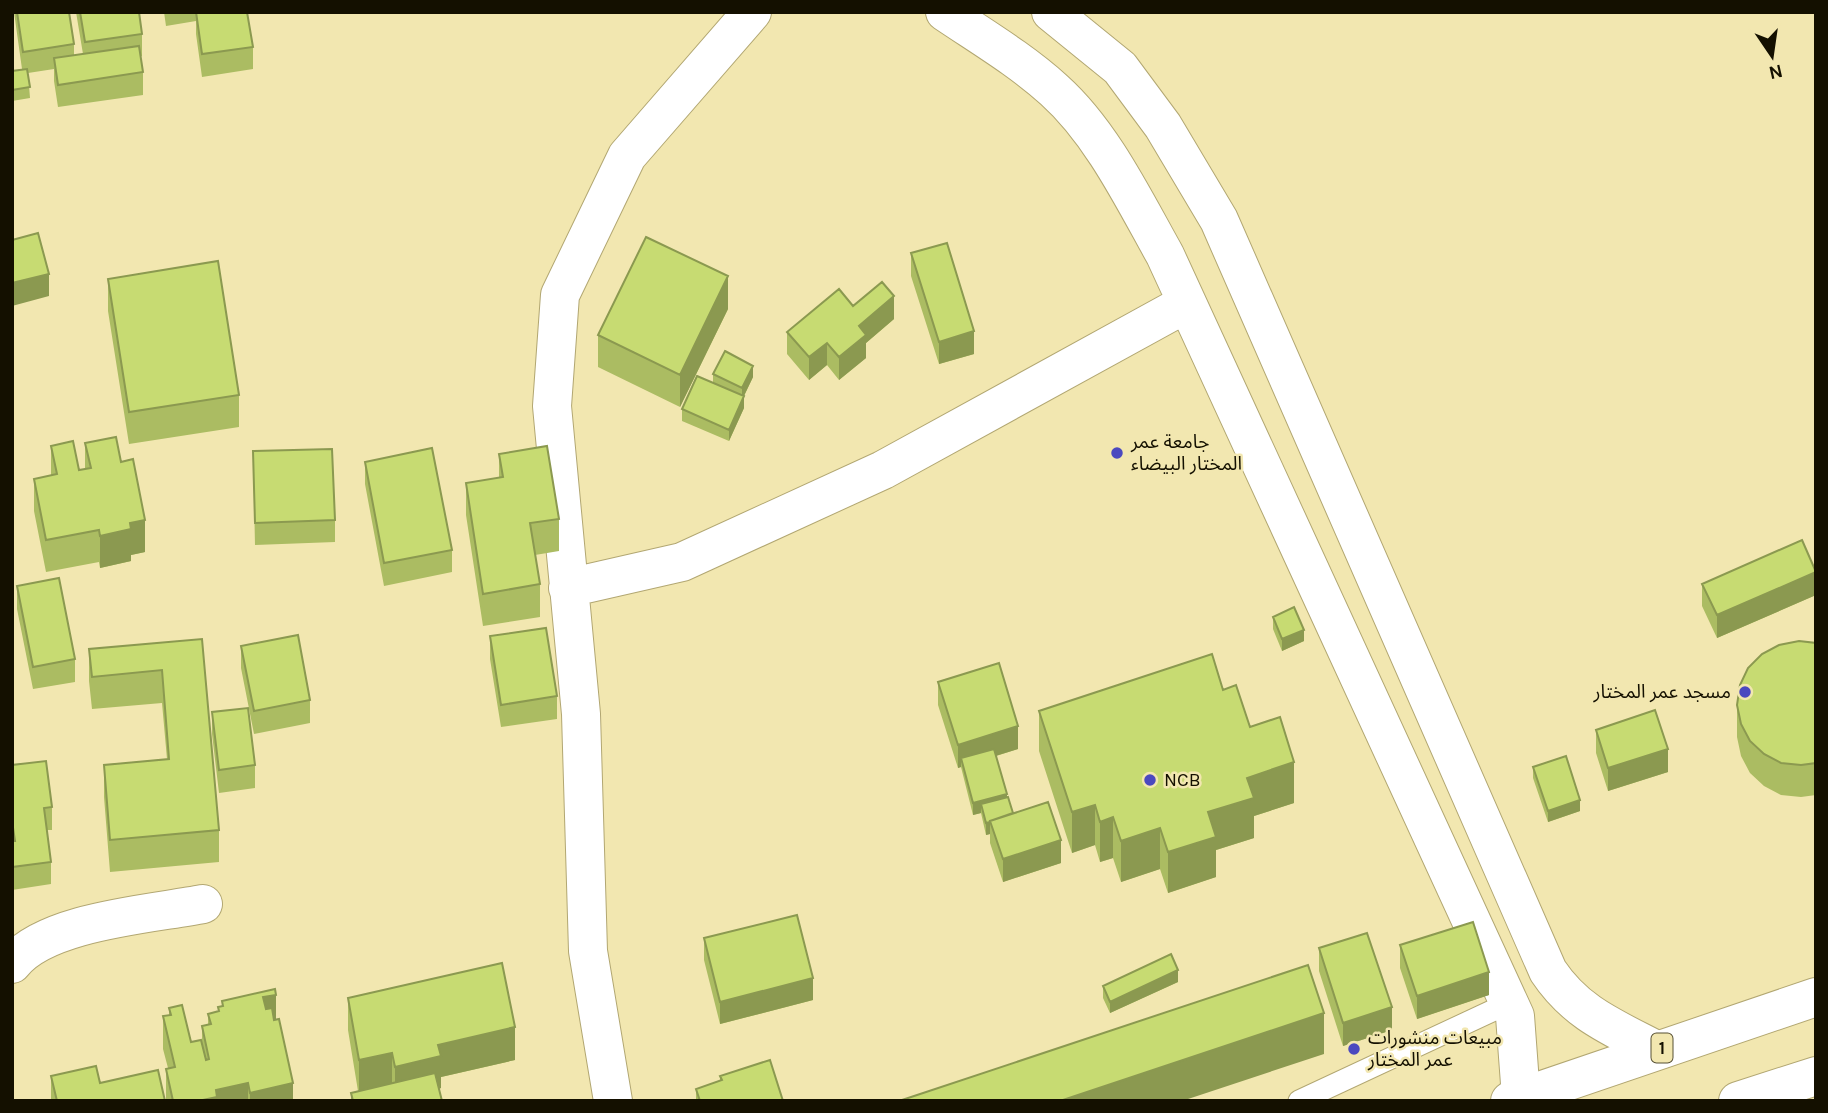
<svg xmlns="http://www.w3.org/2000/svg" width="1828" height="1113" viewBox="0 0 1828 1113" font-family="Karla,'Noto Sans Arabic',sans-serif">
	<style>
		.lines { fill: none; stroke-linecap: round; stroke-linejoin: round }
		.service-casing { stroke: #b2a772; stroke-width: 23 }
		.minor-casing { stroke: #b2a772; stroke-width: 40 }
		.trunk-casing { stroke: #b2a772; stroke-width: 40 }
		.service { stroke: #fff; stroke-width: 21 }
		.minor { stroke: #fff; stroke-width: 38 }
		.trunk { stroke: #fff; stroke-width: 38 }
		.wall { fill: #abbc62 }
		.shaded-wall { fill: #8b9950 }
		.building { fill: #c7db72; stroke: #8b9950; stroke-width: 2 }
		.poi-dot { fill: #4b49bf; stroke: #f2e7b0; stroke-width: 2.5 }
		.labels { text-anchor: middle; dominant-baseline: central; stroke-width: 5; stroke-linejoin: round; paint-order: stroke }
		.shield { fill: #f2e7b0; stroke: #575035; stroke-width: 2 }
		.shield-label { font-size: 18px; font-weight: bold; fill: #141000 }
		.poi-label { font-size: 19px; fill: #141000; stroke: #f2e7b0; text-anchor: start }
	</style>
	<rect width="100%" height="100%" fill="#f2e7b0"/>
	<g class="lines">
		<g class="service-casing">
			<path id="service" d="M 1299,1101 L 1509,1003"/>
		</g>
		<g class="minor-casing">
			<path id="minor" d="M 945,12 C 982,37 1021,60 1054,90 C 1102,133 1134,200 1165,255 L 1515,1016 L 1521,1097
				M 1051,12 L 1120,68 L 1163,126 L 1219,220 L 1548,971 C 1576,1013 1612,1027 1656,1050
				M 568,588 L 682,562 L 883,470 L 1187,303
				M 12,964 C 45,921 151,914 203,904
				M 613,1101 L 588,951 L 581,714 L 552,406 L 560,295 L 627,156 L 752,12"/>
		</g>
		<g class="trunk-casing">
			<path id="trunk" d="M 1510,1101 L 1816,997
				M 1738,1101 L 1816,1076"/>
		</g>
		<use href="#service" class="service"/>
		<use href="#minor" class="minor"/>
		<use href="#trunk" class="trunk"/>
	</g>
	<path class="wall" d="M 14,12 L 69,12 L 74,44 L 74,55 L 83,54 L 76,12 L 139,12 L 142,34 L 142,56 L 140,57 L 143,72 L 143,95 L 58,107 L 54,81 L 54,69 L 28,73 L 30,98 L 12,101 L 12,71 L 22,69 Z
		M 164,12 L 247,12 L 253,47 L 253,69 L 202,77 L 196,34 L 196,21 L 166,26 Z
		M 911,253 L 974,354 L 939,364 L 911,276 Z
		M 108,279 L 239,395 L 239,427 L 129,444 L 108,311 Z
		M 853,306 L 894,319 L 866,343 L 866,358 L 839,380 L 827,365 L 809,380 L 787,354 L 787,332 Z
		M 728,309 L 680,407 L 598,367 L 598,335 Z
		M 713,374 L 753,377 L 744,396 L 744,408 L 729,441 L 682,421 L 682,409 L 713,383 Z
		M 85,443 L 145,552 L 131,555 L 131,561 L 100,568 L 99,562 L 46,572 L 34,511 L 34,479 L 51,476 L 51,446 L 79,470 L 85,469 Z
		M 253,451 L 335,520 L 335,542 L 255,545 Z
		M 499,454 L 559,519 L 559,551 L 535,555 L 540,584 L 540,617 L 483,626 L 466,515 L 466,483 L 499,478 Z
		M 365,462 L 452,550 L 452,572 L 384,586 L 365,484 Z
		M 1702,584 L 1816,595 L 1717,638 L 1702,606 Z
		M 17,586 L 75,659 L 75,682 L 33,689 L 17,609 Z
		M 1273,617 L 1304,641 L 1282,651 L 1273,629 Z
		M 490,636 L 557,696 L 557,719 L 501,727 L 490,659 Z
		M 202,639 L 219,830 L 219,862 L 110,872 L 104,797 L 104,765 L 167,759 L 162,703 L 92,709 L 89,681 L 89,649 Z
		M 1816,643 L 1816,795 L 1801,797 L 1781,795 L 1764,786 L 1750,773 L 1741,756 L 1737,737 L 1737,705 Z
		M 241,646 L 310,700 L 310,723 L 254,734 L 241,668 Z
		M 938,682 L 1018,749 L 996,756 L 1007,798 L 1013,813 L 1061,863 L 1003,882 L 990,843 L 990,834 L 986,835 L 981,813 L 973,815 L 961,767 L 958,768 L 938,705 Z
		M 1223,690 L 1250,727 L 1294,803 L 1254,816 L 1254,838 L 1216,850 L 1216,877 L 1168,893 L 1160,869 L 1121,882 L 1113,858 L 1100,862 L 1095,845 L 1072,853 L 1039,751 L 1039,711 Z
		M 212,712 L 255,765 L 255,788 L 219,793 L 212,734 Z
		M 1596,730 L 1668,772 L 1608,791 L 1596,753 Z
		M 12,765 L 52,807 L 52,830 L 47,830 L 51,862 L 51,884 L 12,890 Z
		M 1533,767 L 1580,811 L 1548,822 L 1533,778 Z
		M 704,938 L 813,1000 L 720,1024 L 704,960 Z
		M 1400,945 L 1489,995 L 1417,1019 L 1400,968 Z
		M 1319,948 L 1392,1030 L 1343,1046 L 1319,971 Z
		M 1178,982 L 1110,1013 L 1103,998 L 1103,986 Z
		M 348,998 L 515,1060 L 441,1077 L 441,1088 L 439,1089 L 442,1101 L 351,1101 L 351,1093 L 358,1091 L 348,1030 Z
		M 222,1001 L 276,1020 L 293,1101 L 166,1101 L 166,1069 L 168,1068 L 163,1049 L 163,1016 L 169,1015 L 169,1008 L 191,1042 L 202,1042 L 202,1026 L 208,1025 L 208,1014 L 218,1011 L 218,1007 L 222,1006 Z
		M 51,1076 L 100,1083 L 165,1101 L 51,1101 Z
		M 720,1076 L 783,1101 L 696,1101 L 696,1089 L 720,1081 Z"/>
	<path class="shaded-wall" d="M 49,274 L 49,296 L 12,306 L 12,283 Z
		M 728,276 L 728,309 L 680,407 L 680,375 Z
		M 894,296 L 894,319 L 866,343 L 866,358 L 839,380 L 839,357 L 859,326 Z
		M 974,331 L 974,354 L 939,364 L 939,342 Z
		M 827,343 L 827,365 L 809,380 L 809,357 Z
		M 753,366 L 753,377 L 742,400 L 742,388 Z
		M 744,396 L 744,408 L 729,441 L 729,430 Z
		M 145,520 L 145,552 L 131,555 L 131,561 L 100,568 L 100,536 L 130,523 Z
		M 1816,572 L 1816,595 L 1717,638 L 1717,615 Z
		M 1304,630 L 1304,641 L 1282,651 L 1282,639 Z
		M 1018,726 L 1018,749 L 963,766 L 961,758 L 961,767 L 958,768 L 958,745 Z
		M 1668,749 L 1668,772 L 1608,791 L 1608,768 Z
		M 1294,762 L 1294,803 L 1254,816 L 1254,838 L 1216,850 L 1216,877 L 1168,893 L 1168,852 L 1208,812 L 1247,778 Z
		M 1007,794 L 1007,806 L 981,804 L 981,813 L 973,815 L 973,803 Z
		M 1580,800 L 1580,811 L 1548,822 L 1548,811 Z
		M 1095,805 L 1095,845 L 1072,853 L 1072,812 Z
		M 1113,817 L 1113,858 L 1100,862 L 1100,822 Z
		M 990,822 L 990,834 L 986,835 L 986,823 Z
		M 1160,828 L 1160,869 L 1121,882 L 1121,841 Z
		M 1061,840 L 1061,863 L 1003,882 L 1003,859 Z
		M 1178,970 L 1178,982 L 1110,1013 L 1110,1002 Z
		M 1489,972 L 1489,995 L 1417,1019 L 1417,996 Z
		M 813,978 L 813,1000 L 720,1024 L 720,1002 Z
		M 276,995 L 276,1027 L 263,1030 L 263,997 Z
		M 1392,1007 L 1392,1030 L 1343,1046 L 1343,1023 Z
		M 1324,1013 L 1324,1054 L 1182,1101 L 1060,1101 Z
		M 515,1027 L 515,1060 L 441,1077 L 441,1088 L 395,1099 L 395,1067 L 438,1045 Z
		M 392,1053 L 392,1085 L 359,1093 L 359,1060 Z
		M 248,1083 L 248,1101 L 198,1101 L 216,1090 Z
		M 293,1083 L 293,1101 L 250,1101 L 250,1093 Z"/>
	<path class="building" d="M 17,12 L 69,12 L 74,44 L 23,52 Z
		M 80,12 L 139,12 L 142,34 L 85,42 Z
		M 196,12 L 247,12 L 253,47 L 202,54 Z
		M 139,46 L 143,72 L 58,85 L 54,58 Z
		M 27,69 L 30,87 L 12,90 L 12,71 Z
		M 38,233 L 49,274 L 12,283 L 12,240 Z
		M 646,237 L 728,276 L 680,375 L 598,335 Z
		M 947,243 L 974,331 L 939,342 L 911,253 Z
		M 218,261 L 239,395 L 129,412 L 108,279 Z
		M 882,282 L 894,296 L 859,326 L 866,335 L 839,357 L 827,343 L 809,357 L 787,332 L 839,289 L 853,306 Z
		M 725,351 L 753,366 L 742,388 L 713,374 Z
		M 697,376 L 744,396 L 729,430 L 682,409 Z
		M 116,437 L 121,462 L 133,459 L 145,520 L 130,523 L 131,529 L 100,536 L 99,530 L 46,540 L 34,479 L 57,474 L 51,446 L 73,441 L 79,470 L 91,468 L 85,443 Z
		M 547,446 L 559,519 L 530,523 L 540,584 L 483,594 L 466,483 L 503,477 L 499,454 Z
		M 432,448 L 452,550 L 384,563 L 365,462 Z
		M 332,449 L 335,520 L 255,523 L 253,451 Z
		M 1802,540 L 1816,572 L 1717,615 L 1702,584 Z
		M 59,578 L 75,659 L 33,667 L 17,586 Z
		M 1294,607 L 1304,630 L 1282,639 L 1273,617 Z
		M 546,628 L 557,696 L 501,705 L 490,636 Z
		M 298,635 L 310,700 L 254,711 L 241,646 Z
		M 202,639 L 219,830 L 110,840 L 104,765 L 169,759 L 162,670 L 92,677 L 89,649 Z
		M 1799,641 L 1816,643 L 1816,763 L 1801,765 L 1781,763 L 1764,754 L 1750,741 L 1741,724 L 1737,705 L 1740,685 L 1748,668 L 1762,654 L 1779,645 Z
		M 1212,654 L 1223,690 L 1236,685 L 1250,727 L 1280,717 L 1294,762 L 1247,778 L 1254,798 L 1208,812 L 1216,837 L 1168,852 L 1160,828 L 1121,841 L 1113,817 L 1100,822 L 1095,805 L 1072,812 L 1039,711 Z
		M 999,663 L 1018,726 L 958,745 L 938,682 Z
		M 248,708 L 255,765 L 219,770 L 212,712 Z
		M 1655,710 L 1668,749 L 1608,768 L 1596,730 Z
		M 994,749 L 1007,794 L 973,803 L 961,758 Z
		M 1566,756 L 1580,800 L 1548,811 L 1533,767 Z
		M 46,761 L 52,807 L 44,808 L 51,862 L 12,867 L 12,841 L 15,841 L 12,821 L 12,765 Z
		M 1008,797 L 1013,813 L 990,821 L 990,822 L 986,823 L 981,804 Z
		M 1048,802 L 1061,840 L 1003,859 L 990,821 Z
		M 797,915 L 813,978 L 720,1002 L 704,938 Z
		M 1473,922 L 1489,972 L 1417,996 L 1400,945 Z
		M 1367,933 L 1392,1007 L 1343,1023 L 1319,948 Z
		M 1171,954 L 1178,970 L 1110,1002 L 1103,986 Z
		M 502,963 L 515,1027 L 438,1045 L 441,1056 L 395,1067 L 392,1053 L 359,1060 L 348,998 Z
		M 1308,965 L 1324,1013 L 1060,1101 L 899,1101 Z
		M 275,989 L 276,995 L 263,997 L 266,1009 L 272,1008 L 274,1020 L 279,1019 L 293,1083 L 250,1093 L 248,1083 L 216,1090 L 217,1097 L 198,1101 L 173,1101 L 166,1069 L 175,1067 L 163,1016 L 171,1015 L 169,1008 L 182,1005 L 191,1042 L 201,1040 L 206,1060 L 209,1059 L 202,1026 L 211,1024 L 208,1014 L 219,1011 L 218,1007 L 223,1006 L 222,1001 Z
		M 770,1060 L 783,1101 L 700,1101 L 696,1089 L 722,1080 L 720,1076 Z
		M 96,1066 L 100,1083 L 158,1070 L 165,1101 L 57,1101 L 51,1076 Z
		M 435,1073 L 442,1101 L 353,1101 L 351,1093 Z"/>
	<g class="poi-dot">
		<circle cx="1117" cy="453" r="7"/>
		<circle cx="1745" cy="692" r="7"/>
		<circle cx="1150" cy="780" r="7"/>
		<circle cx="1354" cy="1049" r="7"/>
	</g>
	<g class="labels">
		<rect class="shield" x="1651.5" y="1033.5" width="21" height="29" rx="5"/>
		<g class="shield-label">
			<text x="1662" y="1048">1</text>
		</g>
		<g class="poi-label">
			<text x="1131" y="442">جامعة عمر<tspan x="1131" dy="22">المختار البيضاء</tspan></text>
			<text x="1731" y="692" text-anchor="end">مسجد عمر المختار</text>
			<text x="1164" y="780">NCB</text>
			<text x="1368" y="1038">مبيعات منشورات<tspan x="1368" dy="22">عمر المختار</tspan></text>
		</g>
	</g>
	<rect width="1828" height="1113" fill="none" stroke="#141000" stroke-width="28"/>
	<g transform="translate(1772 56) rotate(167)" stroke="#f2e7b0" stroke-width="5" paint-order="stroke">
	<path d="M0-5L12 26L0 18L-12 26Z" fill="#141000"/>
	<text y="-10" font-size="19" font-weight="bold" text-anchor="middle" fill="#141000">N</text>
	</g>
</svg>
